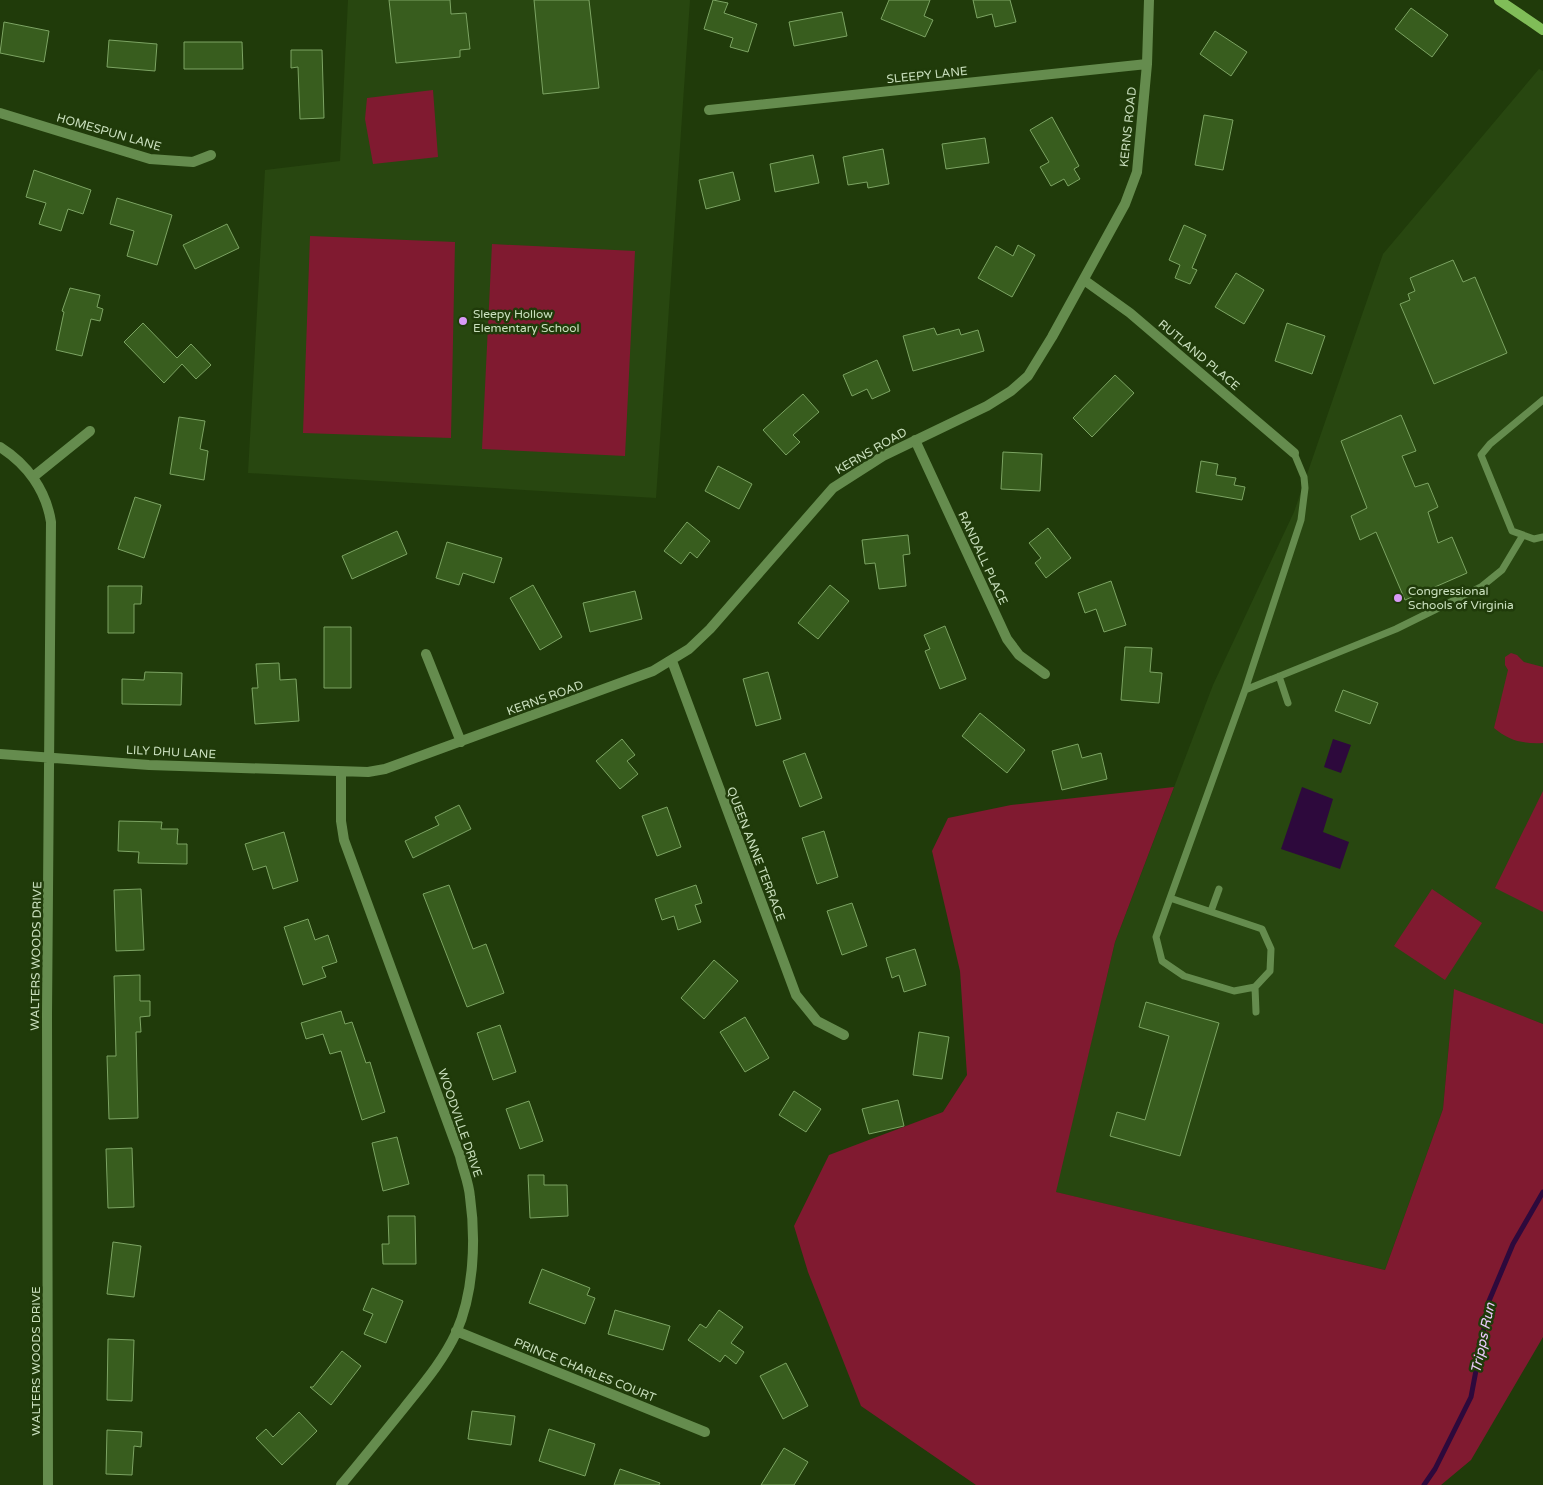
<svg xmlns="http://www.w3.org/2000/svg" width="1543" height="1485" viewBox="0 0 1543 1485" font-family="'Varela Round',sans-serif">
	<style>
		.built { fill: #284710 }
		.green { fill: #801a30 }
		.water { fill: #2d093c }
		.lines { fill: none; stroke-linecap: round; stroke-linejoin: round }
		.stream { stroke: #2d093c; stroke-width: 5 }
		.building { fill: #385d1e; stroke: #7ca463 }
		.lane { stroke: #658c4e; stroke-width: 7 }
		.street { stroke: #658c4e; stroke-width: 10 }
		.secondary { stroke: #80bd58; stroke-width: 10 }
		.poi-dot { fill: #d99af7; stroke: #203b0a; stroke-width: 2 }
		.labels { text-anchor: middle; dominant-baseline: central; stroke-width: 5; stroke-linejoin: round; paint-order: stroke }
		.street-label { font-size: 12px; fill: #cae0be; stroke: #203b0a }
		.poi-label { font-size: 12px; fill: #cae0be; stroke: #203b0a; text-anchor: start }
		.water-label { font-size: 14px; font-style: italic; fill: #eccbfd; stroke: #203b0a }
	</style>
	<rect width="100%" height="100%" fill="#203b0a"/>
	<path class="built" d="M 348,0 L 690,0 L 656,498 L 248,473 L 265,170 L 340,161 Z
		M 1539,69 L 1543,71 L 1543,1024 L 1454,990 L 1443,1109 L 1385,1270 L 1055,1192 L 1115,942 L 1213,685 L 1294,512 L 1383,254 Z"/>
	<path class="green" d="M 433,90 L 438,157 L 373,164 L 365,119 L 367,98 Z
		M 310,236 L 455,242 L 451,438 L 303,433 Z
		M 492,244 L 635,251 L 625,456 L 482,449 Z
		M 1511,653 L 1517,655 L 1524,662 L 1543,667 L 1543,743 C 1524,744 1509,741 1494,728 L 1508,670 L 1505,665 L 1505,657 Z
		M 1174,787 L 1115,942 L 1056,1192 L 1385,1270 L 1443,1109 L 1454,989 L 1543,1024 L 1543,1337 L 1471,1460 L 1441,1485 L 976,1485 L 861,1406 L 808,1272 L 794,1226 L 829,1155 L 943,1112 L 967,1075 L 960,971 L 932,851 L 948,818 L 1011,805 Z
		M 1543,791 L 1543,912 L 1495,888 Z
		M 1432,889 L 1482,923 L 1445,980 L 1394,946 Z"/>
	<path class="water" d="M 1333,739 L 1351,745 L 1341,773 L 1324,767 Z
		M 1302,787 L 1333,799 L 1323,832 L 1349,842 L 1340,869 L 1281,849 Z"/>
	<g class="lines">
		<path class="stream" d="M 1424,1485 L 1435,1469 L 1471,1397 L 1489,1301 L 1513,1244 L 1543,1192"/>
	</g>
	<path class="building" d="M 389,0 L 450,0 L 451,14 L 466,13 L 470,49 L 460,50 L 460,57 L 396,63 Z
		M 534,0 L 589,0 L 599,88 L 543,94 Z
		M 713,0 L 728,3 L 724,13 L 757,24 L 748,52 L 730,47 L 733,38 L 704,29 Z
		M 889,0 L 930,0 L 924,16 L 933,20 L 925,37 L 881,19 Z
		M 973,0 L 1010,0 L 1016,22 L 995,27 L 992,14 L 977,18 Z
		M 1411,8 L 1448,35 L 1432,57 L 1395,29 Z
		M 842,12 L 847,36 L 794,46 L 789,22 Z
		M 4,22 L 49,31 L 44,62 L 0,53 Z
		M 1215,31 L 1247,52 L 1231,76 L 1200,54 Z
		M 109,40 L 157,44 L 155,71 L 107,67 Z
		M 184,42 L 242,42 L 243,69 L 184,69 Z
		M 291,50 L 322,50 L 324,118 L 300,119 L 298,67 L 291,68 Z
		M 1204,115 L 1233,120 L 1223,170 L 1195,165 Z
		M 1052,117 L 1079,166 L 1074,169 L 1080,179 L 1068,186 L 1064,179 L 1051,186 L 1040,167 L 1049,162 L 1030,130 Z
		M 985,138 L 989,163 L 946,169 L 942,144 Z
		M 883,149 L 889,184 L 868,188 L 867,182 L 848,185 L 843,157 Z
		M 813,155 L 819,183 L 775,192 L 770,164 Z
		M 34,170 L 91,190 L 83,214 L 68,209 L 61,231 L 39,224 L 46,203 L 26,197 Z
		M 733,172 L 740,200 L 706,209 L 699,180 Z
		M 117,198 L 172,215 L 157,265 L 127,256 L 134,231 L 110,224 Z
		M 227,224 L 239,248 L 195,269 L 183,245 Z
		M 1184,225 L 1206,235 L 1192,268 L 1197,270 L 1190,284 L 1175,278 L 1180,265 L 1169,260 Z
		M 1018,245 L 1035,255 L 1012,297 L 978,278 L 996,246 L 1013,256 Z
		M 1453,260 L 1463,282 L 1475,277 L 1507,353 L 1434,384 L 1400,304 L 1410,300 L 1408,294 L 1415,291 L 1410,278 Z
		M 1236,273 L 1264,290 L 1244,324 L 1215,307 Z
		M 70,288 L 100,295 L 97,307 L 103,309 L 100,321 L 91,319 L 82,356 L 56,350 L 64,312 L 62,311 Z
		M 143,323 L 177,358 L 191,344 L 211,365 L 196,379 L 182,364 L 164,383 L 124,342 Z
		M 1287,323 L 1325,336 L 1312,374 L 1275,361 Z
		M 934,328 L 937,335 L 959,329 L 961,335 L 978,330 L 984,351 L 913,371 L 903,336 Z
		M 877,360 L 890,391 L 872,399 L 867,389 L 852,396 L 843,375 Z
		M 1115,375 L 1134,393 L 1092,437 L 1073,418 Z
		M 803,394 L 819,412 L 793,435 L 800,442 L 786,455 L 763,430 Z
		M 1401,415 L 1416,451 L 1402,456 L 1415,487 L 1428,483 L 1438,507 L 1428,512 L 1438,543 L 1452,537 L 1467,573 L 1405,600 L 1376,532 L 1360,540 L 1351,516 L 1367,508 L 1341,441 Z
		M 179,417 L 205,421 L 200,449 L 208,451 L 204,480 L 170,474 Z
		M 1003,452 L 1042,454 L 1040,491 L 1001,489 Z
		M 1201,461 L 1218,464 L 1216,475 L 1236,478 L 1234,485 L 1245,487 L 1242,500 L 1196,492 Z
		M 718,466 L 752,484 L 739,509 L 705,491 Z
		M 135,497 L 161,505 L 144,558 L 118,549 Z
		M 687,522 L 710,541 L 697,558 L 690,552 L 681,564 L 664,551 Z
		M 1048,528 L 1071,558 L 1046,578 L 1035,563 L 1041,558 L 1029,543 Z
		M 397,531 L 407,554 L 352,579 L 342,556 Z
		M 908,535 L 910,554 L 903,555 L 906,586 L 879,589 L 875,563 L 865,564 L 862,540 Z
		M 447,542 L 502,558 L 494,583 L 463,573 L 459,585 L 436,578 Z
		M 1111,581 L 1126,625 L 1104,632 L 1096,609 L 1085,613 L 1078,593 Z
		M 533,585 L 562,637 L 540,650 L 510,598 Z
		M 830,585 L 849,601 L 818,639 L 798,623 Z
		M 108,586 L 142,586 L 141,604 L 134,604 L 134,633 L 108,633 Z
		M 635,591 L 642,619 L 590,632 L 583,603 Z
		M 945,626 L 966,679 L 940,689 L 925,651 L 930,649 L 924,635 Z
		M 324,627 L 351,627 L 351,688 L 324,688 Z
		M 1125,647 L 1152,648 L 1150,672 L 1162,673 L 1159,703 L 1121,700 Z
		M 279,663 L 280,680 L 296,679 L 299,721 L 255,724 L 252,688 L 258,688 L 256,664 Z
		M 145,672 L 182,673 L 181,705 L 122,704 L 122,679 L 144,680 Z
		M 768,672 L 781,719 L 756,726 L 743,679 Z
		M 1343,690 L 1378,703 L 1370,724 L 1335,711 Z
		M 980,713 L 1025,750 L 1007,773 L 962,736 Z
		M 622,739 L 635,755 L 627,761 L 638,774 L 620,789 L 596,761 Z
		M 1078,744 L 1082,758 L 1101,753 L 1107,779 L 1062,790 L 1052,751 Z
		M 805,753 L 822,798 L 800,807 L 783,761 Z
		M 459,805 L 471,829 L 413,858 L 405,841 L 439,825 L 435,817 Z
		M 667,807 L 681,847 L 657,856 L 642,816 Z
		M 119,821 L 162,822 L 161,829 L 178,829 L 177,844 L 187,844 L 187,864 L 138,863 L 139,852 L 118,851 Z
		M 824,831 L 838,877 L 817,884 L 802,838 Z
		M 284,832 L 298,881 L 273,889 L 266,866 L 253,870 L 245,844 Z
		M 449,885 L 473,949 L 486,944 L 504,993 L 467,1007 L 423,894 Z
		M 696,885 L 702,903 L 695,905 L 701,922 L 678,930 L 674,916 L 662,920 L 655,899 Z
		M 141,889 L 144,950 L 116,951 L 114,890 Z
		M 852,903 L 867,946 L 842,955 L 827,911 Z
		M 308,919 L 315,940 L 328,935 L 337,962 L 322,967 L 326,977 L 303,985 L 284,927 Z
		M 915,949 L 926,985 L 904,992 L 899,975 L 892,978 L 886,958 Z
		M 714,960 L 738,981 L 704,1019 L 681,998 Z
		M 140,975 L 140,1001 L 150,1001 L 150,1016 L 140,1017 L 141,1032 L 136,1032 L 138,1118 L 109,1119 L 107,1056 L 116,1056 L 114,976 Z
		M 1146,1002 L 1219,1023 L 1180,1156 L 1110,1136 L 1117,1112 L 1145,1120 L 1169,1036 L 1139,1027 Z
		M 341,1011 L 345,1024 L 352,1022 L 366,1063 L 370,1062 L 385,1112 L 362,1120 L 341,1051 L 330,1054 L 323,1034 L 306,1039 L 301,1023 Z
		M 745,1017 L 769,1058 L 745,1072 L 720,1032 Z
		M 500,1025 L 516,1072 L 493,1080 L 477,1033 Z
		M 919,1032 L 949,1037 L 942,1079 L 913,1075 Z
		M 794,1091 L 821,1109 L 806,1132 L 779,1115 Z
		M 898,1100 L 904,1126 L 869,1134 L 862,1109 Z
		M 529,1101 L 543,1141 L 520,1149 L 506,1109 Z
		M 397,1137 L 409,1184 L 383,1191 L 372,1143 Z
		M 132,1148 L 134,1207 L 108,1208 L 106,1149 Z
		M 528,1175 L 544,1175 L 544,1185 L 567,1185 L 568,1216 L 530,1218 Z
		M 388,1216 L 415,1216 L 416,1264 L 383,1264 L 382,1244 L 389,1244 Z
		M 113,1242 L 141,1246 L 134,1297 L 107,1294 Z
		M 542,1269 L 590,1288 L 587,1295 L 595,1298 L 585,1324 L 529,1303 Z
		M 372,1288 L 403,1301 L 386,1343 L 364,1334 L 373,1314 L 363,1310 Z
		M 615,1310 L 670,1326 L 663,1350 L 608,1334 Z
		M 719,1310 L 743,1327 L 731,1343 L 744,1352 L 736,1364 L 725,1355 L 720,1362 L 688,1340 L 700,1324 L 706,1328 Z
		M 108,1339 L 134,1340 L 132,1401 L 107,1400 Z
		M 342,1351 L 361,1366 L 331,1405 L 310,1387 L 313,1387 Z
		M 786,1363 L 808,1406 L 783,1419 L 760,1376 Z
		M 472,1411 L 515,1416 L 511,1445 L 468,1439 Z
		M 299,1412 L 317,1431 L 282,1465 L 256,1438 L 266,1429 L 273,1437 Z
		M 549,1429 L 595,1444 L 585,1476 L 539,1461 Z
		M 107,1430 L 142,1432 L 141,1447 L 134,1446 L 132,1475 L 106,1474 Z
		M 784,1448 L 808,1462 L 794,1485 L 761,1485 Z
		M 620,1469 L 660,1483 L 659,1485 L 614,1485 Z"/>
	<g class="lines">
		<path class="lane" d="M 1543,400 L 1490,444 L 1481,455 L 1512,531 L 1534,539 L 1543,537
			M 1279,676 L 1288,703
			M 1245,690 L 1301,520 L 1305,488 L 1304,477 L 1294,453
			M 1170,898 L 1262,929 L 1271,949 L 1270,971 L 1255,987 L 1234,991 L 1184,976 L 1162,961 L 1156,937 L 1245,690 L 1396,629 L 1481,587 L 1502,570 L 1523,535
			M 1211,911 L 1219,889
			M 1255,987 L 1256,1012"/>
		<path class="street" d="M 709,110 L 1147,64
			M 0,113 L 150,159 L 193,162 L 211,155
			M 1084,280 L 1130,313 L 1294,453
			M 915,440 L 1007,639 L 1019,655 L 1045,674
			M 0,447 C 27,464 46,490 51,522 L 47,1015 L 48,1485
			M 33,477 L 90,431
			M 426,654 L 461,742
			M 672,661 L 796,995 L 817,1021 L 844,1035
			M 0,754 L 149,765 L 368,772 L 385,769 L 653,671 L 689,649 L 710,629 L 833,488 L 883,456 L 987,406 L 1011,391 L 1028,376 L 1052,337 L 1125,204 L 1137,172 L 1147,64 L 1149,0
			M 341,773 L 341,821 L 344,840 L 460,1156 C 463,1170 469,1183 470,1197 C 476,1239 474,1293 456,1333 C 443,1361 423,1384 404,1408 C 383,1434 362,1460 341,1485
			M 456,1331 L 705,1432"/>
		<path class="secondary" d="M 1499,0 L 1543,30"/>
	</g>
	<g class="poi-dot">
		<circle cx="463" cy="321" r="5"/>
		<circle cx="1398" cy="598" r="5"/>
	</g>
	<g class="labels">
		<g class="street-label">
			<text transform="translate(927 75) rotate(-6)">SLEEPY LANE</text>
			<text transform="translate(1128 127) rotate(-84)">KERNS ROAD</text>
			<text transform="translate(109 132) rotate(16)">HOMESPUN LANE</text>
			<text transform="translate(1199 355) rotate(40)">RUTLAND PLACE</text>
			<text transform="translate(871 451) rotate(-30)">KERNS ROAD</text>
			<text transform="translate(983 558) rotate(65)">RANDALL PLACE</text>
			<text transform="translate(545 698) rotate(-20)">KERNS ROAD</text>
			<text transform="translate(171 752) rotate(3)">LILY DHU LANE</text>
			<text transform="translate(756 854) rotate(69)">QUEEN ANNE TERRACE</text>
			<text transform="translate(36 956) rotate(-89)">WALTERS WOODS DRIVE</text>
			<text transform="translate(460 1123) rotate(71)">WOODVILLE DRIVE</text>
			<text transform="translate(36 1361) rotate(-90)">WALTERS WOODS DRIVE</text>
			<text transform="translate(585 1370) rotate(22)">PRINCE CHARLES COURT</text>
		</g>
		<g class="poi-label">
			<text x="473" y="314">Sleepy Hollow<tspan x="473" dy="14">Elementary School</tspan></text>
			<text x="1408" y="591">Congressional<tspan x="1408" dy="14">Schools of Virginia</tspan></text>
		</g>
		<g class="water-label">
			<text transform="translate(1483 1338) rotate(-78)">Tripps Run</text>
		</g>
	</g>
</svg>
